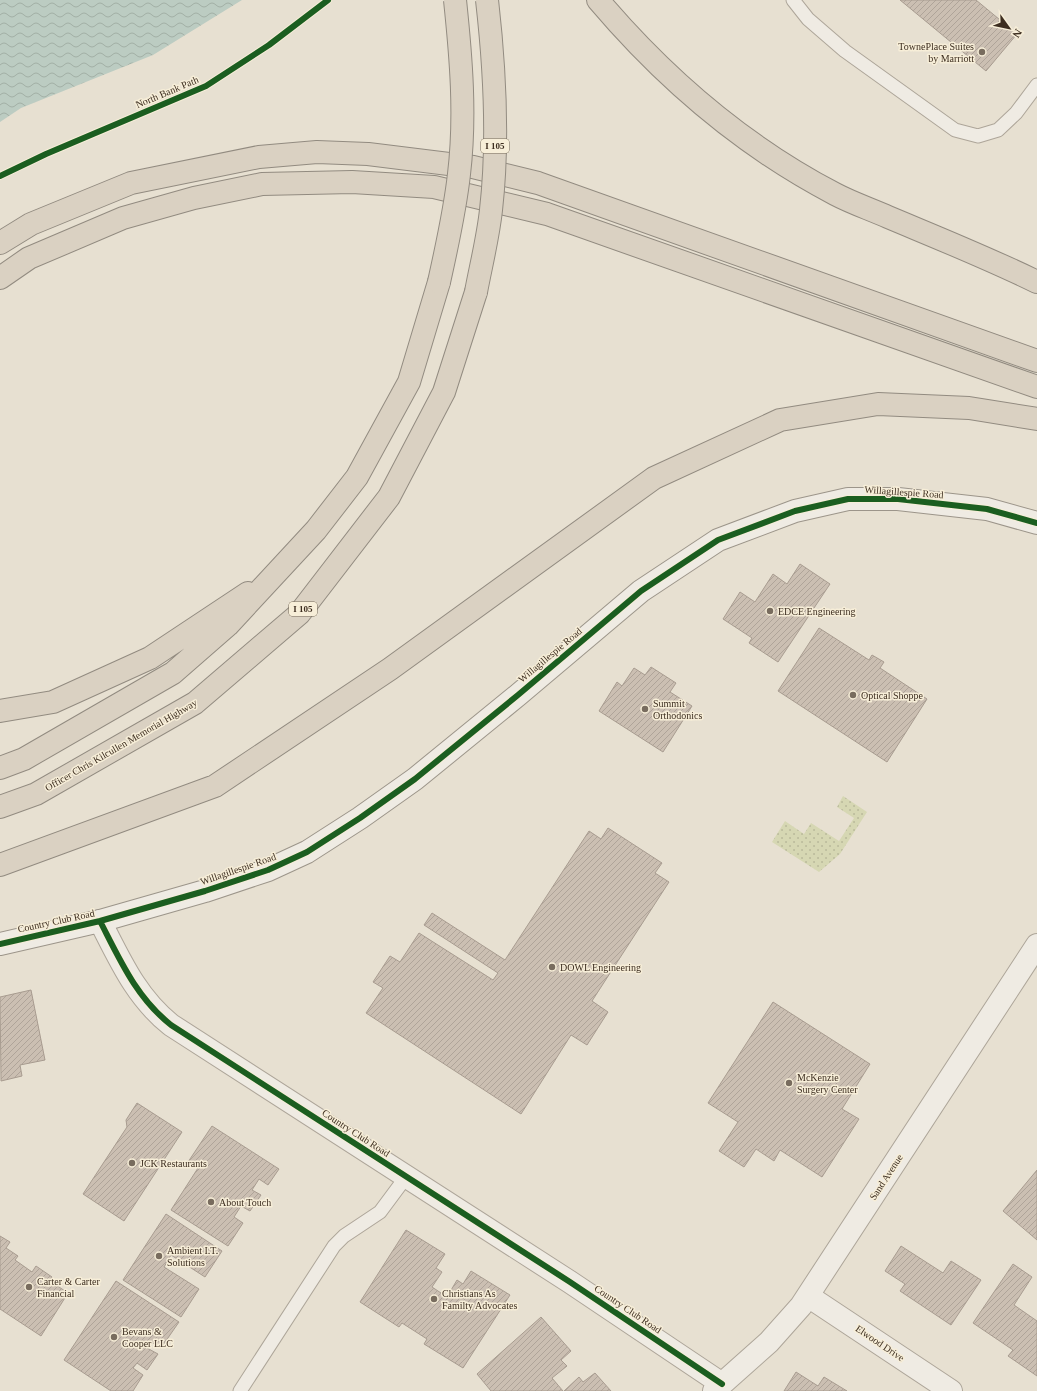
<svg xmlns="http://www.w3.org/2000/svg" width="1037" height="1391" viewBox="0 0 1037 1391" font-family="Georgia,serif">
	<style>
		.park { fill: url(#park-dots) }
		.water { fill: url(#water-waves) }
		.building { fill: url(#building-hatch); stroke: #a89c90 }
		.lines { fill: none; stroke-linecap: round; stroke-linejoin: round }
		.lane-casing { stroke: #ada599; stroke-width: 15 }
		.street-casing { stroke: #ada599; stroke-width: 24 }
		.secondary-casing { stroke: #9c958a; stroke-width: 24 }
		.highway-casing { stroke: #928b80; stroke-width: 24 }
		.lane { stroke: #efebe3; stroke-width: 13 }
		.street { stroke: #efebe3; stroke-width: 22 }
		.secondary { stroke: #efebe3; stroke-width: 22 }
		.highway { stroke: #dad1c2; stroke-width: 22 }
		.highway-bridge-casing { stroke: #928b80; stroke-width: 24; stroke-linecap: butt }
		.highway-bridge { stroke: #dad1c2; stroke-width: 22 }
		.cycleway-casing { stroke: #f7eed8; stroke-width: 8 }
		.cycleway { stroke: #1b5e20; stroke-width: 6 }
		.poi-dot { fill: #786c5e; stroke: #f7eed8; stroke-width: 1.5 }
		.labels { text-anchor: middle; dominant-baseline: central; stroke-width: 3; stroke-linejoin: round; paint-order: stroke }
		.shield { fill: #f7eed8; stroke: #756857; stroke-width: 1 }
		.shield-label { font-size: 9px; font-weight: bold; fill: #3d2e20 }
		.poi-label { font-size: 10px; fill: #3d2e20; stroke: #f7eed8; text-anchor: start }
		.street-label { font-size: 10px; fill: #3d2e20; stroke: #f7eed8 }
	</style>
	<defs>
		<pattern id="park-dots" width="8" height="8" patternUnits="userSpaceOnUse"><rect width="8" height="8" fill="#d6d7b3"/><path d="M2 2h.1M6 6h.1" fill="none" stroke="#b9b99a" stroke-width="1.8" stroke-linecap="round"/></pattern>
		<pattern id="water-waves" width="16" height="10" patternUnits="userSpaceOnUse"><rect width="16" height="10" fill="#bcccc2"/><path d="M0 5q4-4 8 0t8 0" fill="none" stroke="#a2b0a6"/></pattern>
		<pattern id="building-hatch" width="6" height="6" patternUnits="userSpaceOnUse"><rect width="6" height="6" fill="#cbbfb2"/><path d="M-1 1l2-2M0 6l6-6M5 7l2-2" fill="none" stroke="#afa499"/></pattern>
	</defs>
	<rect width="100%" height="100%" fill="#e7e0d1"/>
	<path class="park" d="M 843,796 L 867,812 L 840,854 L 819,872 L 772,842 L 785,821 L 804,834 L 811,823 L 839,841 L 854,818 L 837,807 Z"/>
	<path class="water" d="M 0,0 L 242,0 L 153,55 L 21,108 L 0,122 Z"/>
	<path class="building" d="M 900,0 L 976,0 L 1017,34 L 986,71 Z
		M 800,564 L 830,584 L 778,662 L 749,643 L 752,638 L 723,619 L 740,592 L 755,602 L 773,574 L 787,584 Z
		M 819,628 L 869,660 L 872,655 L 884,662 L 880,668 L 927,699 L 887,762 L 778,691 Z
		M 651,667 L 676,683 L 670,692 L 692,706 L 663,752 L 599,711 L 617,682 L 622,686 L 634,668 L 645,675 Z
		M 608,828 L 662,863 L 655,873 L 669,882 L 592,1001 L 608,1012 L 587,1045 L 571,1035 L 521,1114 L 366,1013 L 383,988 L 373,982 L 390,956 L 400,962 L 419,933 L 493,980 L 498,973 L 424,925 L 432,913 L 505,960 L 589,831 L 601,839 Z
		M 31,990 L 45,1060 L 20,1065 L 22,1076 L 1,1081 L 0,997 Z
		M 773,1002 L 870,1064 L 842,1109 L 859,1119 L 822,1177 L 780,1150 L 774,1161 L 756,1149 L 744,1167 L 719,1151 L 738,1122 L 708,1103 Z
		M 137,1103 L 182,1132 L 124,1221 L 83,1194 L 127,1127 L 126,1120 Z
		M 212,1126 L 279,1169 L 268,1185 L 259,1179 L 252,1190 L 261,1195 L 250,1211 L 241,1206 L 234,1217 L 243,1223 L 228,1246 L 171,1210 L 198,1168 L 188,1162 Z
		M 1037,1170 L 1037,1240 L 1003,1211 Z
		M 166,1214 L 222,1251 L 205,1277 L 171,1255 L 164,1267 L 199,1289 L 181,1317 L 123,1280 Z
		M 406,1230 L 445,1254 L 436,1268 L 442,1272 L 432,1287 L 447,1297 L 457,1280 L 463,1284 L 471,1271 L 510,1295 L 463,1368 L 424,1344 L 427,1339 L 402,1323 L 399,1327 L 360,1302 Z
		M 0,1236 L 10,1242 L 6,1248 L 18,1256 L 15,1260 L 32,1272 L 36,1266 L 52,1277 L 50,1281 L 68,1293 L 41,1336 L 0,1309 Z
		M 901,1246 L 943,1273 L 951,1261 L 981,1280 L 951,1325 L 900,1291 L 905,1284 L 885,1271 Z
		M 1013,1264 L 1032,1277 L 1014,1305 L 1037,1321 L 1037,1376 L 1008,1356 L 1013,1350 L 973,1323 Z
		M 116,1281 L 179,1322 L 161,1348 L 151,1342 L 147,1348 L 158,1354 L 147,1370 L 137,1363 L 133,1368 L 143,1375 L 133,1391 L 111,1391 L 64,1360 Z
		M 541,1317 L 571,1351 L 561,1360 L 567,1366 L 552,1378 L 563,1391 L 491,1391 L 477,1374 Z
		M 796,1372 L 818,1386 L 824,1377 L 847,1391 L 784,1391 Z
		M 595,1373 L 611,1391 L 564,1391 L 579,1377 L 583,1382 Z"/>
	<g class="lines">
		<g class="lane-casing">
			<path id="lane" d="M 793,0 L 808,19 L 845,51 L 955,130 L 978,136 L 998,130 L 1016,113 L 1037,85
				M 240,1391 L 334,1246 L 344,1236 L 380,1212 L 406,1177"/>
		</g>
		<g class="street-casing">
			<path id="street" d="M 100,921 C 120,960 136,997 171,1025 L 570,1282 L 722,1384
				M 808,1296 L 951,1391
				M 714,1391 L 769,1342 L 801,1306 L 1037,945"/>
		</g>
		<g class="secondary-casing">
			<path id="secondary" d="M 0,944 L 100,921 L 205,891 L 268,870 L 307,852 L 360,818 L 415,779 L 518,695 L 641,591 L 718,540 L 795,511 L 848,499 L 898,499 L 987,509 L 1037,523"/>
		</g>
		<g class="highway-casing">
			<path id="highway" d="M 598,0 C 665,79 743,146 835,194 C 852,203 870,209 888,217 C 938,238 988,258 1037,282
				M 0,243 L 31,224 L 131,183 L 259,157 L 317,152 L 368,154 L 473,167 L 538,183 L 1037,361
				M 0,278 L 29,258 L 123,218 L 194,198 L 262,184 L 352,182 L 434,187 L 547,214 L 1037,387
				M 0,711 L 53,702 L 150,658 L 248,593
				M 0,768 L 24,759 L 173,673 L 228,625 L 316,530 L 357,477 L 409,382 L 439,282
				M 0,807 L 36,794 L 195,703 L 299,614 L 389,497 L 444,392 L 476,292
				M 0,865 L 215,786 L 390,669 L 654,478 L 780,420 L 878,404 L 969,408 L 1037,419"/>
		</g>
		<use href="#lane" class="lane"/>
		<use href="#street" class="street"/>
		<use href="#secondary" class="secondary"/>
		<use href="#highway" class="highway"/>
		<g class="highway-bridge-casing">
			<path id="highway-bridge" d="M 439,282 C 447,246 455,211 459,174 C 466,116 461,57 455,0
				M 476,292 C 481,265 488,238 491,210 C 499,140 495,70 487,0"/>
		</g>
		<use href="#highway-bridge" class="highway-bridge"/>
		<g class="cycleway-casing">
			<path id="cycleway" d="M 0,176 L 46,154 L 206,86 L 269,45 L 328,0
				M 100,921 C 120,960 136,997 171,1025 L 570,1282 L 722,1384
				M 0,944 L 100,921 L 205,891 L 268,870 L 307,852 L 360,818 L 415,779 L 518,695 L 641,591 L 718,540 L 795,511 L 848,499 L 898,499 L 987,509 L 1037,523"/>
		</g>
		<use href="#cycleway" class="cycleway"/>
	</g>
	<g class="poi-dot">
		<circle cx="982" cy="52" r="4"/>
		<circle cx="770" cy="611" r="4"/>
		<circle cx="853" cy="695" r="4"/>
		<circle cx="645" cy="709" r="4"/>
		<circle cx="552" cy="967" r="4"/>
		<circle cx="789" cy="1083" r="4"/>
		<circle cx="132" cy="1163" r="4"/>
		<circle cx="211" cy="1202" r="4"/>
		<circle cx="159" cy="1256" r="4"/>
		<circle cx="29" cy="1287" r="4"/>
		<circle cx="434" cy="1299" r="4"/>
		<circle cx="114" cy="1337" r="4"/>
	</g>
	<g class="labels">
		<g class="shield">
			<rect x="481" y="139" width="28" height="14" rx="3"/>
			<rect x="289" y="602" width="28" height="14" rx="3"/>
		</g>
		<g class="shield-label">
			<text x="495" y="146">I 105</text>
			<text x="303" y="609">I 105</text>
		</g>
		<g class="poi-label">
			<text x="974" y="46" text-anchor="end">TownePlace Suites<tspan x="974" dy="12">by Marriott</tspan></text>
			<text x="778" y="611">EDCE Engineering</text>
			<text x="861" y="695">Optical Shoppe</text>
			<text x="653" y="703">Summit<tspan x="653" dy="12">Orthodonics</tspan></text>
			<text x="560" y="967">DOWL Engineering</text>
			<text x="797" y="1077">McKenzie<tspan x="797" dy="12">Surgery Center</tspan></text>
			<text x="140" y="1163">JCK Restaurants</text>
			<text x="219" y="1202">About Touch</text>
			<text x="167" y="1250">Ambient I.T.<tspan x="167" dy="12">Solutions</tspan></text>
			<text x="37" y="1281">Carter &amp; Carter<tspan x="37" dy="12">Financial</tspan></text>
			<text x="442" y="1293">Christians As<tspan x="442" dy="12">Familty Advocates</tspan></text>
			<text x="122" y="1331">Bevans &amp;<tspan x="122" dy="12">Cooper LLC</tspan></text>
		</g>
		<g class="street-label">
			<text transform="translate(167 92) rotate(-23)">North Bank Path</text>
			<text transform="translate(904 492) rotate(4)">Willagillespie Road</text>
			<text transform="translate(550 655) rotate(-40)">Willagillespie Road</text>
			<text transform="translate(121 745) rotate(-30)">Officer Chris Kilcullen Memorial Highway</text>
			<text transform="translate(238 869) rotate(-19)">Willagillespie Road</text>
			<text transform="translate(56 921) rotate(-12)">Country Club Road</text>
			<text transform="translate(356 1133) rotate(33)">Country Club Road</text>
			<text transform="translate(886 1177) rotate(-57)">Sand Avenue</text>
			<text transform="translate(628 1309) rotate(34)">Country Club Road</text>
			<text transform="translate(880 1343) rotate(34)">Elwood Drive</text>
		</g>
	</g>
	<g transform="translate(1009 28) rotate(123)" stroke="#f7eed8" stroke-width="3" paint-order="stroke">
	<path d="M0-3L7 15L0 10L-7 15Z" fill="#3d2e20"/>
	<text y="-6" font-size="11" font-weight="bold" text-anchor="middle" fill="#3d2e20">N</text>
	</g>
</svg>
